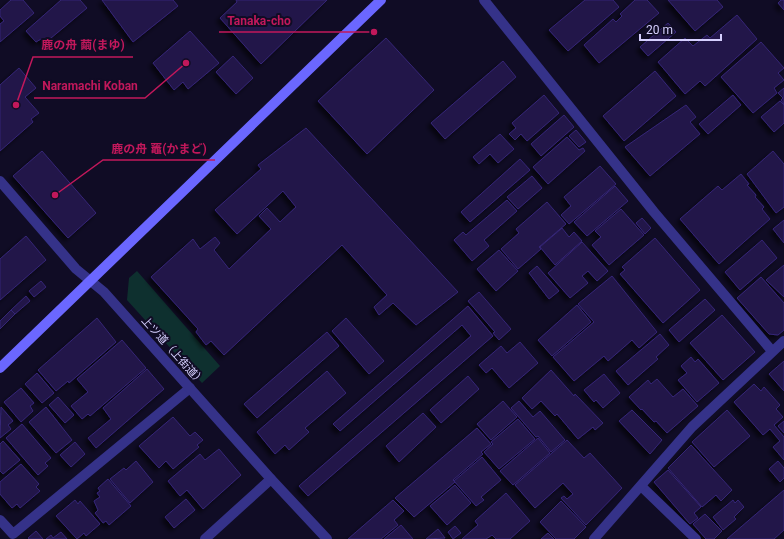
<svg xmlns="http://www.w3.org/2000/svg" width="784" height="539" viewBox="0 0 784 539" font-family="Roboto,'Noto Sans JP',sans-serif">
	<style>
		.green { fill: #0e302f }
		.building { fill: #201648; stroke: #362677; filter: url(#shadow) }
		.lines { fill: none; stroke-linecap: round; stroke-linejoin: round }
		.lane { stroke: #353289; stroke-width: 10 }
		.street { stroke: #353289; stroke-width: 10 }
		.secondary { stroke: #6b67ff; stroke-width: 10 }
		.labels { text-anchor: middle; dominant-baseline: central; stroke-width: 4; stroke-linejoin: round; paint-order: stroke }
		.street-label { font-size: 11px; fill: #d6d0ff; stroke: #100c25 }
		.leader { fill: none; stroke: #c2185b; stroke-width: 1.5 }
		.callout-dot { fill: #c2185b; stroke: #100c25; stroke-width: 1.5 }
		.callout-label { font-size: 12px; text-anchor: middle; font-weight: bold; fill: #c2185b; stroke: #100c25; stroke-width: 4; stroke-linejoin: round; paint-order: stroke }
	</style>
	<defs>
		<filter id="shadow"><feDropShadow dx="-3.5" dy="3.5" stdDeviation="2" flood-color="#0009"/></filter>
	</defs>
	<rect width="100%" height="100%" fill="#100c25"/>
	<path class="green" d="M 137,271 L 220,366 L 202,383 L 127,300 L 129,278 Z"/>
	<path class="building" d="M 11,0 L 23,0 L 34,13 L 0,42 L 0,24 L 4,21 L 0,16 L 0,10 Z
		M 61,0 L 80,0 L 87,8 L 45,43 L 41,39 L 36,42 L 26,31 Z
		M 102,0 L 173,0 L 178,6 L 133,42 Z
		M 236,0 L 327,0 L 261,64 L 220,18 L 237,2 Z
		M 585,0 L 613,0 L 619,7 L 568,51 L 549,30 Z
		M 635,0 L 647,0 L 659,13 L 599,63 L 584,45 L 613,19 L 616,22 L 622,16 L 620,14 Z
		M 668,0 L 717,0 L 723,7 L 695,31 Z
		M 781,0 L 784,0 L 784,10 L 778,3 Z
		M 737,15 L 757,39 L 705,86 L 700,81 L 685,94 L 658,62 L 685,38 L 693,46 L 707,35 L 710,38 Z
		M 668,23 L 676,32 L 648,56 L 640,47 Z
		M 190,31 L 219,63 L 188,89 L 183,82 L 174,90 L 153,63 Z
		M 386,38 L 434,90 L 367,154 L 318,101 Z
		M 761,42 L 784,68 L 778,73 L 784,80 L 774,88 L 777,93 L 753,113 L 721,77 Z
		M 233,56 L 253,78 L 236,94 L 216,72 Z
		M 503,61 L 516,77 L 445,139 L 431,123 Z
		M 19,68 L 36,88 L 25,97 L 39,113 L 31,119 L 33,122 L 0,151 L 0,85 Z
		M 655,71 L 676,96 L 624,141 L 603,116 Z
		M 784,88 L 784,104 L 781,100 L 783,98 L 778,93 Z
		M 544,95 L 559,113 L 527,141 L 521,134 L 515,140 L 509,134 L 516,128 L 512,123 Z
		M 733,95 L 741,105 L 708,134 L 699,124 Z
		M 780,101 L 784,105 L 784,123 L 774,132 L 761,117 Z
		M 686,105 L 696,117 L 690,122 L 700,134 L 650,176 L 625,147 Z
		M 564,115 L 574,127 L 541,156 L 531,144 Z
		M 306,128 L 458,292 L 416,325 L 393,303 L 379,315 L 374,307 L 387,295 L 342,245 L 224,355 L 211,341 L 206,345 L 196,332 L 198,329 L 151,277 L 193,239 L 200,249 L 215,237 L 220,243 L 214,250 L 229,269 L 271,229 L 259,216 L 267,208 L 280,222 L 296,207 L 283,191 L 237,234 L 215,210 L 261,169 L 258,165 Z
		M 576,130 L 586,142 L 579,147 L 569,136 Z
		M 500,134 L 514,149 L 498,163 L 490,154 L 479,164 L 473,157 Z
		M 567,137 L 579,150 L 583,148 L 585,151 L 548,184 L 533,167 Z
		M 42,151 L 96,213 L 68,238 L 13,176 Z
		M 773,151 L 784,164 L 784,207 L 776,213 L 747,174 Z
		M 520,159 L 530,170 L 470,222 L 461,212 Z
		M 600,166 L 616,184 L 569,224 L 561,215 L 571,206 L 564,197 Z
		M 741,174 L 749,184 L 747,185 L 756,195 L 755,197 L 764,207 L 762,209 L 770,219 L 719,264 L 680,219 L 718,186 L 722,190 Z
		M 532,176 L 542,188 L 518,209 L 507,197 Z
		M 615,186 L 628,201 L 587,236 L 574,222 Z
		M 507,200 L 517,211 L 484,240 L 489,246 L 472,261 L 454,240 L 463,232 L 466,235 Z
		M 547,202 L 566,224 L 539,247 L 541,249 L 518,269 L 501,249 L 519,233 L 516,229 Z
		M 621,209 L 644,235 L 609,265 L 592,245 L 601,237 L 595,231 Z
		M 642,218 L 651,228 L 645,234 L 636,223 Z
		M 784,220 L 784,243 L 773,229 Z
		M 562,228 L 569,237 L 574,232 L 582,241 L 555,265 L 540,247 Z
		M 26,236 L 46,260 L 0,300 L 0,259 Z
		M 655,238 L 700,290 L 663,323 L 620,274 L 625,270 L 622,267 Z
		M 762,240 L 777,258 L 740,290 L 725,272 Z
		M 582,242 L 608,271 L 597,281 L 588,271 L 582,276 L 588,283 L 570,298 L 548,273 Z
		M 499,250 L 518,271 L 496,291 L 477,269 Z
		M 784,265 L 784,297 L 766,280 Z
		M 537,266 L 559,291 L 549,299 L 529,273 Z
		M 612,276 L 657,332 L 639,348 L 632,340 L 608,361 L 604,356 L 574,381 L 553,357 L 594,322 L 578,304 Z
		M 761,277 L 784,303 L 784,330 L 778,335 L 769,334 L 737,298 Z
		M 41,281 L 46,287 L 34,297 L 29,291 Z
		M 479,292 L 511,329 L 499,340 L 493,333 L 495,332 L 468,301 Z
		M 26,296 L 30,301 L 15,314 L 11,310 Z
		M 705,299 L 715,310 L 679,342 L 669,330 Z
		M 577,305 L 591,322 L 552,356 L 538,340 Z
		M 468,306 L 493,336 L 308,496 L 299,486 L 471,336 L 462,325 L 340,431 L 333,424 Z
		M 11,310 L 15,314 L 0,329 L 0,321 Z
		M 722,315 L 755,352 L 723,380 L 690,343 Z
		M 97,318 L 116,342 L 69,383 L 68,381 L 56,391 L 38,370 Z
		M 346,318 L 384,361 L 369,374 L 332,331 Z
		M 327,332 L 339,346 L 257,418 L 244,404 Z
		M 660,334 L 669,345 L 656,357 L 658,359 L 628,385 L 616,371 Z
		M 122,340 L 146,368 L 90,416 L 88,414 L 82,419 L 71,406 L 88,392 L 77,379 Z
		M 520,342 L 538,363 L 509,388 L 492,368 L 486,373 L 479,365 L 501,346 L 507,353 Z
		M 691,357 L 695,362 L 698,359 L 719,383 L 697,402 L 678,380 L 687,373 L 681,366 Z
		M 784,361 L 784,391 L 769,374 Z
		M 147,369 L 164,389 L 96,448 L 88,438 L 111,419 L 103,408 Z
		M 551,370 L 574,396 L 575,394 L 603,423 L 595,430 L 593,427 L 578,439 L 557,414 L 555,416 L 541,401 L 532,409 L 522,398 Z
		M 327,371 L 346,393 L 305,428 L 309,432 L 289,450 L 285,445 L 275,454 L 257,432 Z
		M 37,373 L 54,393 L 42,403 L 25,384 Z
		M 604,374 L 620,393 L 603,408 L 596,400 L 594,402 L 584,390 Z
		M 468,376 L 479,389 L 441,423 L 430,410 Z
		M 657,379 L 673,397 L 683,389 L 698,406 L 667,433 L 656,421 L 654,422 L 642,409 L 641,410 L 629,397 L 648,380 L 651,384 Z
		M 754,384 L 761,391 L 764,387 L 780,405 L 776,409 L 783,417 L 774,425 L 784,437 L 784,460 L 773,447 L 780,441 L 770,429 L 763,435 L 734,402 Z
		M 21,388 L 34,403 L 30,406 L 33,411 L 21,422 L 4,402 Z
		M 58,397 L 74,415 L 65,423 L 49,405 Z
		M 503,401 L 517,417 L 491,440 L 477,424 Z
		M 519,401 L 533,417 L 540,411 L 565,440 L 551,452 L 538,436 L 536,437 L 511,408 Z
		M 1,407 L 13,421 L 8,425 L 11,429 L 0,438 Z
		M 46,407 L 72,440 L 56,453 L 29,422 Z
		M 632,410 L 662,440 L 650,454 L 619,421 Z
		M 727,410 L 750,436 L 714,467 L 692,442 Z
		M 423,413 L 436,427 L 399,462 L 386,446 Z
		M 173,417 L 189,435 L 190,436 L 195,432 L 203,440 L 197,445 L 199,447 L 173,469 L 166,461 L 159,468 L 139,446 Z
		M 518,419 L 535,439 L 499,469 L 484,452 L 493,444 L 491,442 Z
		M 784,421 L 784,433 L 778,426 Z
		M 22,424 L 51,458 L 45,463 L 48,466 L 38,475 L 6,438 Z
		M 477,428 L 491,444 L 481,452 L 483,454 L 453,480 L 455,482 L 414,517 L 395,498 Z
		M 538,438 L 550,453 L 513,485 L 500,471 Z
		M 567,440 L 584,458 L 590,453 L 622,488 L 586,525 L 561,498 L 564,496 L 567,499 L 573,494 L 563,483 L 535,508 L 515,485 Z
		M 3,441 L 20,460 L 3,474 L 0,471 L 0,444 Z
		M 75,442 L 85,454 L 71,467 L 60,455 Z
		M 691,445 L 732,490 L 721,501 L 716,495 L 702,507 L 668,468 Z
		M 219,449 L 241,475 L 203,509 L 187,490 L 180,496 L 168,481 L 200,454 L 205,460 Z
		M 482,457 L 501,480 L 481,497 L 484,500 L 476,506 L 454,481 Z
		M 136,461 L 153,482 L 130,503 L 110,479 L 124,468 L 126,470 Z
		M 778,461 L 784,468 L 784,478 L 780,482 L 769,469 Z
		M 21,464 L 39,484 L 36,487 L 40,491 L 20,508 L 17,504 L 12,508 L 0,494 L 0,482 Z
		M 668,470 L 701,507 L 694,513 L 698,518 L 690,524 L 654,482 Z
		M 108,479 L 131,506 L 109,525 L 106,521 L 103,523 L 95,513 L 98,510 L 94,501 L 100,497 L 97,493 L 100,491 L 98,488 Z
		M 455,485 L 471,503 L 447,525 L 430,506 Z
		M 784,490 L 784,530 L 774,539 L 727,539 Z
		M 506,493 L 530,521 L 510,539 L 496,539 L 492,535 L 486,539 L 462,539 L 478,525 L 475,521 Z
		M 186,499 L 195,510 L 174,528 L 165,517 Z
		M 75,500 L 78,504 L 80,501 L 100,524 L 86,536 L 84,533 L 77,539 L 56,516 Z
		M 393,500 L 404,511 L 394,520 L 398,525 L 381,539 L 348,539 Z
		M 733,500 L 735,503 L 738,500 L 744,507 L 734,517 L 736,519 L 723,530 L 713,517 Z
		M 561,501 L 586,527 L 574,539 L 556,539 L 540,522 Z
		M 705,514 L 722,531 L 714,539 L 706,539 L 693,524 Z
		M 401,525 L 413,539 L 384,539 Z
		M 455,526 L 461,533 L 453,539 L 448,532 Z
		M 438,529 L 445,538 L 426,539 Z
		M 36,531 L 43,539 L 29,539 L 28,538 Z
		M 61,532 L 67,539 L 46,539 L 51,535 L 53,538 Z
		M 548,533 L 554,539 L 541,539 Z"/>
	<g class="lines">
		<path class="lane" d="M 641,486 L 696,539
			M 0,520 L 13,534 L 190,388
			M 205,539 L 271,479"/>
		<path class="street" d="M 484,0 L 654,212 L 772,351
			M 0,181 L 76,269 L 104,292 L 271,479 L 327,539
			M 594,539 L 692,427 L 784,341"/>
		<path class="secondary" d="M 0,368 L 381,0"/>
	</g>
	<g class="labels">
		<g class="street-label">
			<text transform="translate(173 351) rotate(48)">上ツ道（上街道）</text>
		</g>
	</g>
	<path class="leader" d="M374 32L298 32H219M16 105L33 57H133M186 63L145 98H34M55 195L103 160H215"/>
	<g class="callout-dot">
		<circle cx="374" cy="32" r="4"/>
		<circle cx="16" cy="105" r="4"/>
		<circle cx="186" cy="63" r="4"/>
		<circle cx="55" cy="195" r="4"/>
	</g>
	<g class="callout-label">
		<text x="259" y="25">Tanaka-cho</text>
		<text x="83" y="49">鹿の舟 繭(まゆ)</text>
		<text x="90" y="90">Naramachi Koban</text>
		<text x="159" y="153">鹿の舟 竈(かまど)</text>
	</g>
	<path d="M640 34v6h81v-6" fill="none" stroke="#d6d0ff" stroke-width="2"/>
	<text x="646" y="34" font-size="12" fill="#d6d0ff" stroke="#100c25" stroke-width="3" paint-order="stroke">20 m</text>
</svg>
